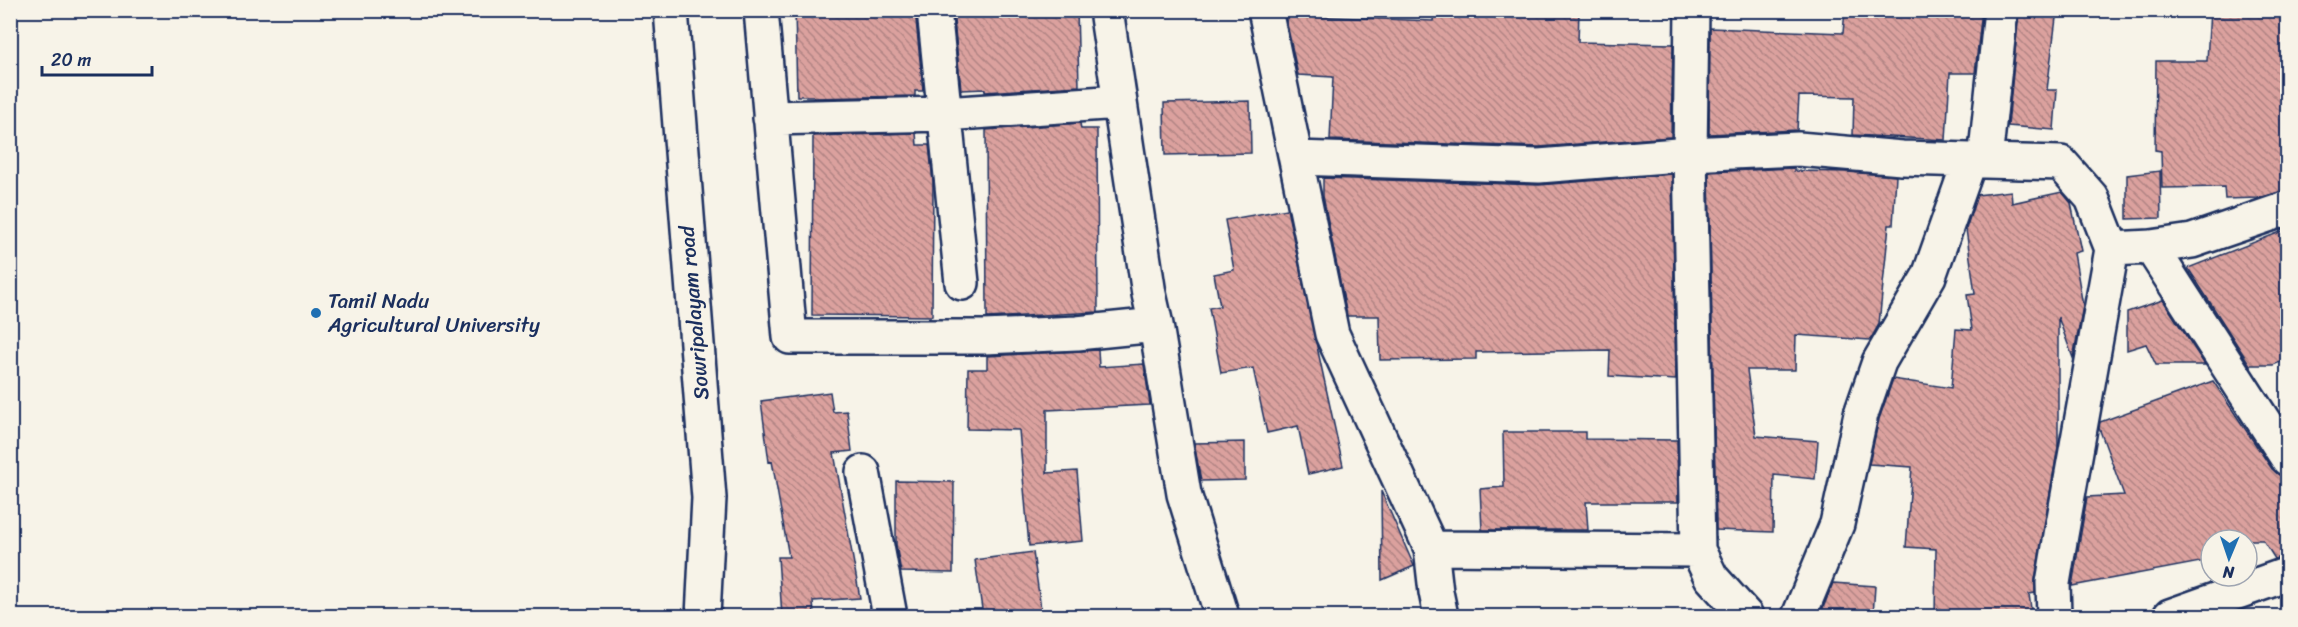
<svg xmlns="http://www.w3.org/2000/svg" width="2298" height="627" viewBox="0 0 2298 627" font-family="Sriracha,sans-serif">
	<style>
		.building { fill: url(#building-back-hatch); stroke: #1b2f5e; stroke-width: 1.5 }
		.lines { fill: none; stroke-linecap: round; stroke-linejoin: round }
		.street-casing { stroke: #1b2f5e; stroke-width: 38 }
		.secondary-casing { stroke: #1b2f5e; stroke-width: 38 }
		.street { stroke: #f7f3e8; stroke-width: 33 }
		.secondary { stroke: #f7f3e8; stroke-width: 33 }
		.poi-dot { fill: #1f6fb2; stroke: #f7f3e8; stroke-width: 2 }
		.labels { text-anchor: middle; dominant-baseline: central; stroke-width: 6; stroke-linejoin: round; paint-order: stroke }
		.poi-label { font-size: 21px; fill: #1b2f5e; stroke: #f7f3e8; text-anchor: start }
		.street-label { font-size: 21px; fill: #1b2f5e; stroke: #f7f3e8 }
	</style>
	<defs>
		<pattern id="building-back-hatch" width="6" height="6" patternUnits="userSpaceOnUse" patternTransform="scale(1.5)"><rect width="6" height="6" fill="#dba19e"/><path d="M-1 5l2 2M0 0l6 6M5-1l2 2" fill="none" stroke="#b18484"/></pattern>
	</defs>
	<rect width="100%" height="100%" fill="#f7f3e8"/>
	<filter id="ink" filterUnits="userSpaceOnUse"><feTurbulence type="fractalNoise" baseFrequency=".0167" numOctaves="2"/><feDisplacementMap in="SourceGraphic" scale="12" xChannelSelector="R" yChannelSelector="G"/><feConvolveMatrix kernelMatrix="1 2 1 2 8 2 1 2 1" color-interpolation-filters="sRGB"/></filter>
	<g filter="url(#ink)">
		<path class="building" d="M 795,10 L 915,10 L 923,91 L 915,91 L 915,96 L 813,98 L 813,96 L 797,96 Z
			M 953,10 L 1077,10 L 1079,86 L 985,92 L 985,89 L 961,90 Z
			M 1434,10 L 1532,14 L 1532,10 L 1579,11 L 1578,42 L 1673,44 L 1671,137 L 1539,147 L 1330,140 L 1333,77 L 1298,75 L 1285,15 L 1433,21 Z
			M 1845,10 L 1982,10 L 1975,73 L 1950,73 L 1946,140 L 1853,135 L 1854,97 L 1799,96 L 1797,130 L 1709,134 L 1710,28 L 1843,33 Z
			M 2019,10 L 2057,10 L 2047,90 L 2057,90 L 2054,130 L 2008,126 Z
			M 2210,10 L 2288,10 L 2288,190 L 2258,198 L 2225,199 L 2224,187 L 2162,188 L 2161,151 L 2155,150 L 2156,61 L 2207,61 Z
			M 1250,101 L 1251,153 L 1165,155 L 1164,103 Z
			M 1080,123 L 1081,129 L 1097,129 L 1098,312 L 987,318 L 986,130 Z
			M 916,133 L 917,145 L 929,145 L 933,182 L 932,316 L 812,315 L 813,136 Z
			M 1794,168 L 1794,171 L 1848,172 L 1896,176 L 1893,225 L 1889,225 L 1879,324 L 1870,340 L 1796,335 L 1795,370 L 1747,370 L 1756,436 L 1818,441 L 1815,479 L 1774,475 L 1773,532 L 1716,530 L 1709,172 Z
			M 2160,171 L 2161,218 L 2127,219 L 2127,175 Z
			M 1672,174 L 1676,380 L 1609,376 L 1610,350 L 1476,352 L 1476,359 L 1380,360 L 1379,316 L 1347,316 L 1323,196 L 1323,178 L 1539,185 Z
			M 2011,191 L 2012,203 L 2062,192 L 2071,203 L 2081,251 L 2074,253 L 2083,306 L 2073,358 L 2058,317 L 2058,447 L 2035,580 L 2035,593 L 2029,594 L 2032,616 L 1935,616 L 1936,549 L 1906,547 L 1912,467 L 1869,464 L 1879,419 L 1893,379 L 1951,388 L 1956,329 L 1972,330 L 1967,295 L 1975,294 L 1966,229 L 1977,195 Z
			M 1287,209 L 1343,466 L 1308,474 L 1298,426 L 1267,433 L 1253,368 L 1221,373 L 1209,308 L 1220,306 L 1214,274 L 1234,270 L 1225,220 Z
			M 2288,229 L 2288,359 L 2273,365 L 2250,365 L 2188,268 Z
			M 2163,300 L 2205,365 L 2156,365 L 2146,344 L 2127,350 L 2127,312 Z
			M 1098,350 L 1099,367 L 1144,364 L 1150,405 L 1047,410 L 1047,473 L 1077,471 L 1083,541 L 1029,546 L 1019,430 L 967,429 L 968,369 L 987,369 L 987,356 Z
			M 2213,381 L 2272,469 L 2288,482 L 2288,556 L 2275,559 L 2263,540 L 2211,540 L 2211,560 L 2072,586 L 2087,497 L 2124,495 L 2099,428 L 2100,422 Z
			M 830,392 L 833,412 L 847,411 L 852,451 L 834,453 L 860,598 L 813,601 L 814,616 L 782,616 L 778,557 L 789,557 L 772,461 L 769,462 L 761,401 Z
			M 1503,432 L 1585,432 L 1585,439 L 1677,440 L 1678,502 L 1586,502 L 1588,530 L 1482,530 L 1480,489 L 1504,487 Z
			M 1245,442 L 1245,480 L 1201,481 L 1194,443 Z
			M 896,481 L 954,482 L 953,573 L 901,572 L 896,545 Z
			M 1381,491 L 1414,566 L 1382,580 Z
			M 1033,552 L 1042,616 L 983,616 L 975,560 Z
			M 1833,583 L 1875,586 L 1873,616 L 1822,616 L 1823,608 Z"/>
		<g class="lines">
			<g class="street-casing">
				<path id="street" d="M 761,10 L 790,337 L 984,337 L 1077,333 L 1156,325
					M 934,10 L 962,283
					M 1106,10 L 1149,294 L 1156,325 L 1184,494 L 1222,616
					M 1265,10 L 1332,334 L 1431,548 L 1698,550
					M 1692,10 L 1690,154 L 1698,550 L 1711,577 L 1746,616
					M 2001,10 L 1985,161 L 2061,163 L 2092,198 L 2112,249 L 2151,247 L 2192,241 L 2288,208
					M 770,118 L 944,114 L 1120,102
					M 1296,158 L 1539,166 L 1690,154 L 1798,149 L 1902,158 L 1970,160
					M 2151,247 L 2288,459
					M 863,472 L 890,616
					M 1431,548 L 1436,592 L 1441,616
					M 1799,616 L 1837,524 L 1861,414 L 1879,362 L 1929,276 L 1970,160 L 1985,161
					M 2054,616 L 2053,583 L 2061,535 L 2112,249
					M 2170,616 L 2288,574"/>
			</g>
			<g class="secondary-casing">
				<path id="secondary" d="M 671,10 L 709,498 L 703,616"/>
			</g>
			<use href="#street" class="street"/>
			<use href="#secondary" class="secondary"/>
		</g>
	</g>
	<circle class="poi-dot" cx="316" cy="313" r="6"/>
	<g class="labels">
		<g class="poi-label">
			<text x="328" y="301">Tamil Nadu<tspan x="328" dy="24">Agricultural University</tspan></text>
		</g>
		<g class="street-label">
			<text transform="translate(694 313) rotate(-95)">Sowripalayam road</text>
		</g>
	</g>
	<rect width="2298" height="627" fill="none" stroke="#f7f3e8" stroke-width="36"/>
	<rect x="18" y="18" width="2262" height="591" fill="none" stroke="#1b2f5e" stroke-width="2" filter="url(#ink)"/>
	<g transform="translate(2229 558) rotate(182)"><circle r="28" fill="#f7f3e8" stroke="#9fa5b1" stroke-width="1.5"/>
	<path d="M0-4.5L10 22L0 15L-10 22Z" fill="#1f6fb2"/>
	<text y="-9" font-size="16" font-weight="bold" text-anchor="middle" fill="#1b2f5e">N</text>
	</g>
	<path d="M42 66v9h110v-9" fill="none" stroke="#1b2f5e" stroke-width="3"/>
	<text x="51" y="66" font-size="18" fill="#1b2f5e" stroke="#f7f3e8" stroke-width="4.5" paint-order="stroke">20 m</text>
</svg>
